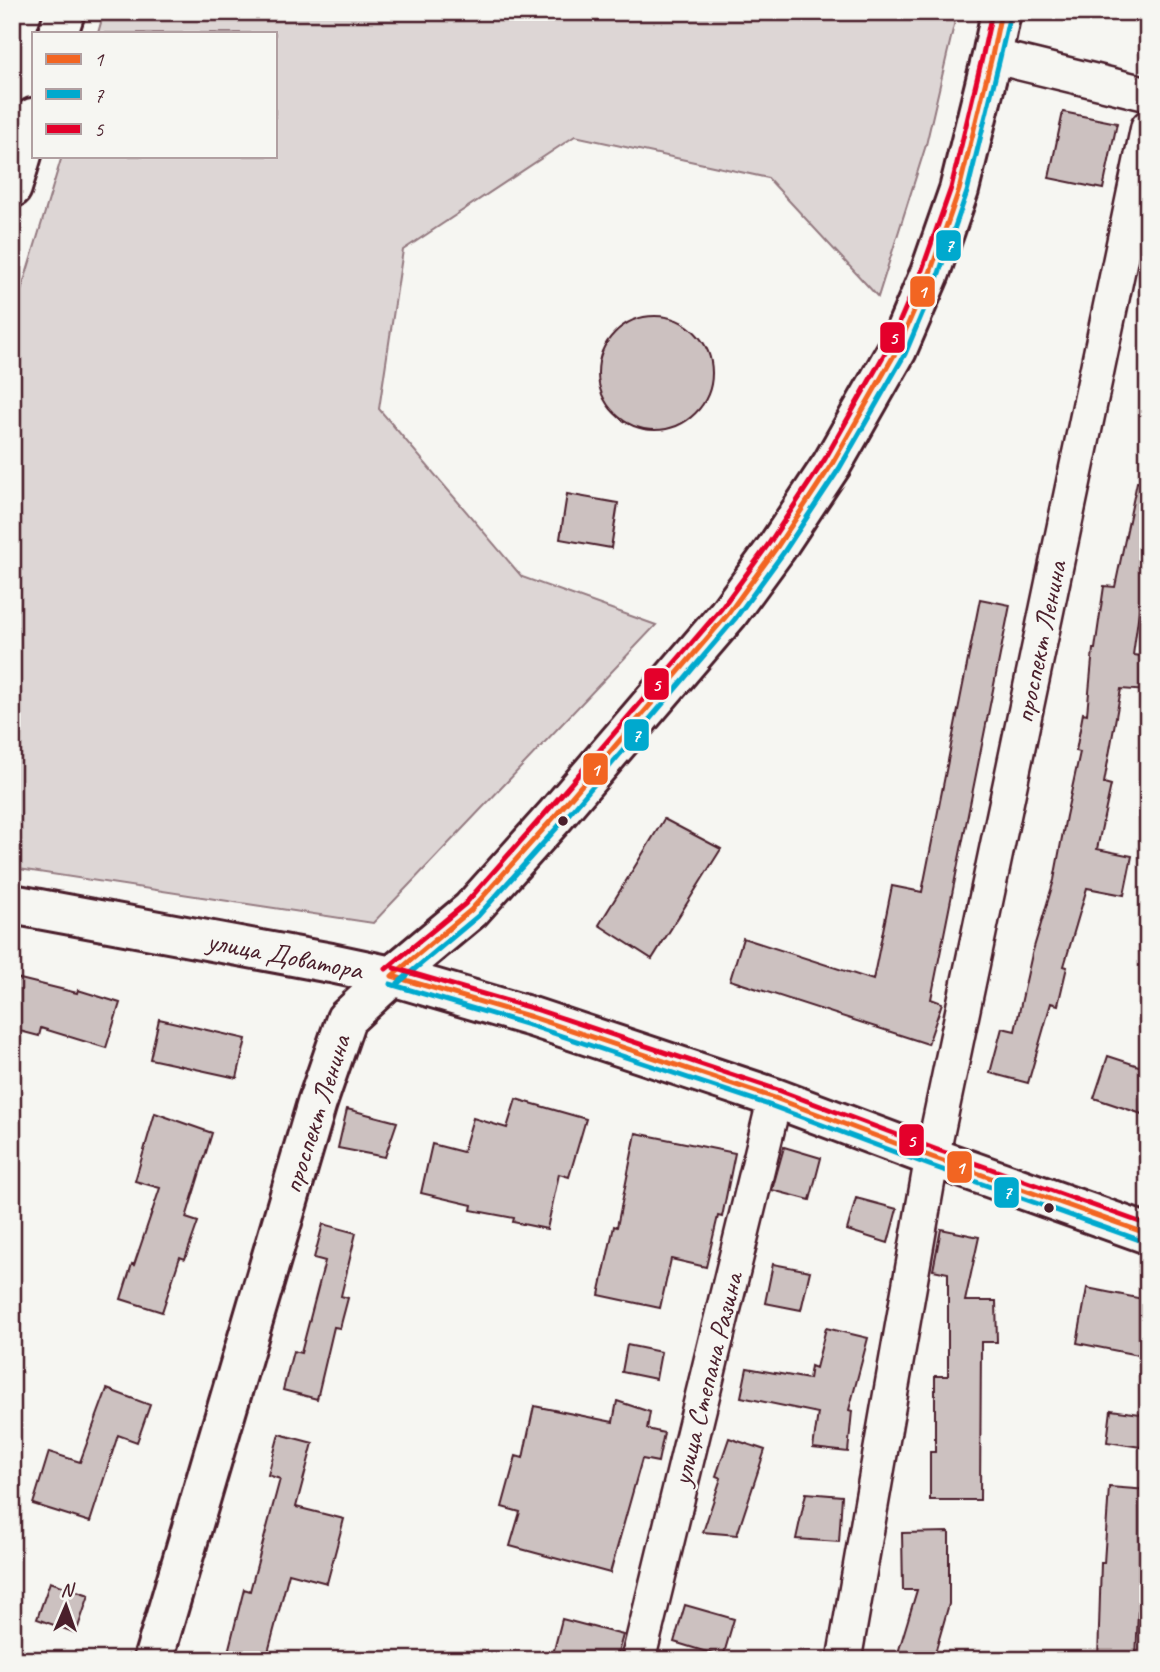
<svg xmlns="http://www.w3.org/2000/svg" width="1160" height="1672" viewBox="0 0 1160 1672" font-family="Caveat,sans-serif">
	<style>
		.green { fill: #ddd6d5; stroke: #947a80; stroke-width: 2 }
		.building { fill: #ccc1c0; stroke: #4a1f2b; stroke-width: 2 }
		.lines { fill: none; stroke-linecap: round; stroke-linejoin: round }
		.minor-casing { stroke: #4a1f2b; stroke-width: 38 }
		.tertiary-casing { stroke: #4a1f2b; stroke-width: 44 }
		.secondary-casing { stroke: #4a1f2b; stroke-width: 44 }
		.primary-casing { stroke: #4a1f2b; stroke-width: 44 }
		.minor { stroke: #f6f6f2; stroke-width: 33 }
		.tertiary { stroke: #f6f6f2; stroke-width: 38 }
		.secondary { stroke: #f6f6f2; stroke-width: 38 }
		.primary { stroke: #f6f6f2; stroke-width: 38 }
		.bus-1-casing { stroke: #f6f6f2; stroke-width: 10 }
		.bus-2-casing { stroke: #f6f6f2; stroke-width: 10 }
		.bus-3-casing { stroke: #f6f6f2; stroke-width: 10 }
		.bus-1 { stroke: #f26522; stroke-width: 5 }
		.bus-2 { stroke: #00a9ce; stroke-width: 5 }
		.bus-3 { stroke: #e4002b; stroke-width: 5 }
		.bus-dot { fill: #4a1f2b; stroke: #f6f6f2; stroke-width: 2.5 }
		.labels { text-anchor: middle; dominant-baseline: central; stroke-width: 5; stroke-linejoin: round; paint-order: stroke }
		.street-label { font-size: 28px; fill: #4a1f2b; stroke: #f6f6f2 }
		.line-badge { stroke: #f6f6f2; stroke-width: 2.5 }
		.badge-label { font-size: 19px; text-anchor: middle; font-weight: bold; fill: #fff }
	</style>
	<rect width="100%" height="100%" fill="#f6f6f2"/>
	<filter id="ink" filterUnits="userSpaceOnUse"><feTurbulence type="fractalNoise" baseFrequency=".0143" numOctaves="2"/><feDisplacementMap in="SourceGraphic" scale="14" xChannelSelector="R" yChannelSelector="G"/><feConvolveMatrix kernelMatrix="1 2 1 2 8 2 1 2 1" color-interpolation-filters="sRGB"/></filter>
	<g filter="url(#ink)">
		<path class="green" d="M 104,12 L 957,12 L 926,145 L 878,297 L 768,178 L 575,136 L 403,250 L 379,409 L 522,577 L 656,625 L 373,923 L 12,868 L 12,321 L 62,156 L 275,156 L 275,33 L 98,33 Z"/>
		<path class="building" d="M 1063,112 L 1117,123 L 1103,189 L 1049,178 Z
			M598 373a57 57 0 1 1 114 0a57 57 0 1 1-114 0Z
			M 1137,482 L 1148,483 L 1148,576 L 1144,575 L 1133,655 L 1148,657 L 1148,691 L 1121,689 L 1104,783 L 1111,785 L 1097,849 L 1132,856 L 1124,895 L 1087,888 L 1064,966 L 1067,967 L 1058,1005 L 1051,1003 L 1028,1083 L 990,1073 L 1002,1028 L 1015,1031 L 1032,954 L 1054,880 L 1066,816 L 1080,752 L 1076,751 L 1083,713 L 1087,714 L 1093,649 L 1095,649 L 1104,586 L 1115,587 Z
			M 567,494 L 618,503 L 611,548 L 560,539 Z
			M 980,599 L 1010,605 L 931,999 L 942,1003 L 928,1044 L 730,980 L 743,938 L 873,980 L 892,886 L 922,892 Z
			M 664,819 L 721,849 L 652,959 L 599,925 Z
			M 12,977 L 77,993 L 78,990 L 120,1003 L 106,1048 L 41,1028 L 39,1036 L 12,1029 Z
			M 159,1019 L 246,1039 L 237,1078 L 150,1059 Z
			M 1108,1056 L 1148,1069 L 1148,1116 L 1094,1098 Z
			M 516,1099 L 586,1119 L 569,1177 L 559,1174 L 547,1229 L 513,1222 L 514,1218 L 471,1210 L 472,1205 L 421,1193 L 432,1144 L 463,1152 L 473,1118 L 507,1128 Z
			M 347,1109 L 397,1122 L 385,1157 L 338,1148 Z
			M 155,1113 L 212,1133 L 186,1218 L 198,1222 L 185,1259 L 180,1257 L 162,1312 L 121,1299 L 132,1264 L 134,1265 L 160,1188 L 135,1181 Z
			M 636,1133 L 735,1153 L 722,1217 L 718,1216 L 706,1267 L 671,1259 L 660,1308 L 599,1295 L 614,1226 L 617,1227 Z
			M 784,1147 L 821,1158 L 810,1200 L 772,1190 Z
			M 856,1198 L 897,1209 L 888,1243 L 847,1230 Z
			M 323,1224 L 356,1233 L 341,1296 L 348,1298 L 340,1328 L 334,1327 L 317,1399 L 283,1390 L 293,1351 L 301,1353 L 325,1261 L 314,1258 Z
			M 941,1229 L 979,1237 L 965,1301 L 996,1301 L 997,1342 L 981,1342 L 980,1500 L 930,1500 L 930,1452 L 935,1452 L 935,1376 L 948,1376 L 948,1273 L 933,1270 Z
			M 773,1264 L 810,1271 L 801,1310 L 765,1303 Z
			M 1087,1288 L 1148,1300 L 1148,1357 L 1077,1343 Z
			M 826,1328 L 868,1338 L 849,1410 L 852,1411 L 848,1452 L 813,1448 L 818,1413 L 741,1397 L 747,1368 L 809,1379 L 811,1366 L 816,1368 Z
			M 627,1345 L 661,1352 L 656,1379 L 622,1372 Z
			M 107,1389 L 150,1405 L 137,1442 L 118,1435 L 90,1522 L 33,1504 L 49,1452 L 80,1462 Z
			M 617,1401 L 650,1412 L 647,1429 L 664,1433 L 658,1462 L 642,1459 L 610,1573 L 510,1546 L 520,1512 L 502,1507 L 516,1456 L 523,1458 L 534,1406 L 613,1422 Z
			M 1111,1410 L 1148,1415 L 1148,1448 L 1107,1442 Z
			M 279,1434 L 313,1443 L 296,1507 L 344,1519 L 327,1583 L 289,1573 L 266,1660 L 226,1660 L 244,1589 L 250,1591 L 280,1479 L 268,1475 Z
			M 729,1438 L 765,1450 L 737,1535 L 703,1532 L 721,1478 L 716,1476 Z
			M 1109,1487 L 1148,1490 L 1148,1531 L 1143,1531 L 1140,1611 L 1138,1611 L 1136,1660 L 1098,1660 L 1101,1563 L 1104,1563 Z
			M 806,1493 L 842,1496 L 839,1542 L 796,1539 Z
			M 949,1532 L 949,1604 L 933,1660 L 922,1660 L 898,1653 L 917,1590 L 903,1590 L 902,1533 Z
			M 50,1582 L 89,1595 L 76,1633 L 37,1619 Z
			M 685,1605 L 734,1619 L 723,1657 L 674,1642 Z
			M 562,1619 L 623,1635 L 616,1660 L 576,1660 L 553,1654 Z"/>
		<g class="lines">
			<g class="minor-casing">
				<path id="minor" d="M 992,56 L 1148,94
					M 638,1660 L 775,1098
					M 844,1660 L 932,1157 L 1148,127"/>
			</g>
			<g class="tertiary-casing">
				<path id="tertiary" d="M 58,33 L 65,12
					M 12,188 L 33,118
					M 12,904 L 331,963 L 392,976"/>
			</g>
			<g class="secondary-casing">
				<path id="secondary" d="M 392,976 L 532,1017 L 775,1098 L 932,1157 L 1148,1234"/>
			</g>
			<g class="primary-casing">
				<path id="primary" d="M 153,1660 L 317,1103 L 346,1019 L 392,976 L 471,910 L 556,815 L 728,614 L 777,547 L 832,464 L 897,350 L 930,273 L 959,190 L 992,56 L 1001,12"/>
			</g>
			<use href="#minor" class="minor"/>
			<use href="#tertiary" class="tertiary"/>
			<use href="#secondary" class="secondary"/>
			<use href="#primary" class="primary"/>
			<g class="bus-1-casing">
				<path id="bus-1" d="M 392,976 L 471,910 L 556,815 L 728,614 L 777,547 L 832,464 L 897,350 L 930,273 L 959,190 L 992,56 L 1001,12
					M 392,976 L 532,1017 L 775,1098 L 932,1157 L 1148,1234"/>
			</g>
			<g class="bus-2-casing">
				<path id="bus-2" d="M 398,983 L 478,916 L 563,821 L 735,619 L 784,552 L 839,469 L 905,354 L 938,276 L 967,192 L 1000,58 L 1010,14
					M 390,984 L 529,1025 L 772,1106 L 929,1165 L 1145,1242"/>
			</g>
			<g class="bus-3-casing">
				<path id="bus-3" d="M 394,968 L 535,1009 L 778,1090 L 935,1149 L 1148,1225
					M 386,969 L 465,904 L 549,809 L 721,609 L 770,542 L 825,459 L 889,346 L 922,270 L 951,188 L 983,54 L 992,12"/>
			</g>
			<use href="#bus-1" class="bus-1"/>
			<use href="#bus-2" class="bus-2"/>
			<use href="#bus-3" class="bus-3"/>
		</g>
	</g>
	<g class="bus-dot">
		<circle cx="563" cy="821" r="6"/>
		<circle cx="1049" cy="1208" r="6"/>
	</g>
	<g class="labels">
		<g class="street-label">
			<text transform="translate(1040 642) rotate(-78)">проспект Ленина</text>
			<text transform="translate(285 955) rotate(11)">улица Доватора</text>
			<text transform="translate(316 1114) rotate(-72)">проспект Ленина</text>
			<text transform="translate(707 1379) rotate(-76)">улица Степана Разина</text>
		</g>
	</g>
	<g class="line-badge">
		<rect x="935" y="229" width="27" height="33" rx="7" fill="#00a9ce"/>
		<rect x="909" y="275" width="27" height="33" rx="7" fill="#f26522"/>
		<rect x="879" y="321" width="27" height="33" rx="7" fill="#e4002b"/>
		<rect x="643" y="667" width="27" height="34" rx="7" fill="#e4002b"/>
		<rect x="623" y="718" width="27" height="34" rx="7" fill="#00a9ce"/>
		<rect x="582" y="752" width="27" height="34" rx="7" fill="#f26522"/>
		<rect x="898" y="1123" width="27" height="34" rx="7" fill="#e4002b"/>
		<rect x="946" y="1150" width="27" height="34" rx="7" fill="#f26522"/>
		<rect x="993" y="1176" width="27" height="33" rx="7" fill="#00a9ce"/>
	</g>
	<g class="badge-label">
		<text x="949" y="252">7</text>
		<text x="922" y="298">1</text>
		<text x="893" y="344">5</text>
		<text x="656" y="691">5</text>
		<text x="636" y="742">7</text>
		<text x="595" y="776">1</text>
		<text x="911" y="1147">5</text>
		<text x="960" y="1174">1</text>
		<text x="1007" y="1199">7</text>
	</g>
	<rect width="1160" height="1672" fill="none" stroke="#f6f6f2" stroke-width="42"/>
	<rect x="21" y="21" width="1118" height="1630" fill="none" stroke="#4a1f2b" stroke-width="2.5" filter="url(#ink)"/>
	<rect x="32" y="32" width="245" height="126" fill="#f6f6f2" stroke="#b1a0a2" stroke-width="2"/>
	<rect x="46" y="54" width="35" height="10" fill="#f26522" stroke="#b1a0a2" stroke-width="2"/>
	<text x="94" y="66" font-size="21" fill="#4a1f2b">1</text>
	<rect x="46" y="89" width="35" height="10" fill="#00a9ce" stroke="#b1a0a2" stroke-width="2"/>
	<text x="94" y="102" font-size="21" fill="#4a1f2b">7</text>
	<rect x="46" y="124" width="35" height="10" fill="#e4002b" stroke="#b1a0a2" stroke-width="2"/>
	<text x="94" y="136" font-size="21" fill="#4a1f2b">5</text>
	<g transform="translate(66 1606) rotate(2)" stroke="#f6f6f2" stroke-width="5" paint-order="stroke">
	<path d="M0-5L12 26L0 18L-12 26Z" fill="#4a1f2b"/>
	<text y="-10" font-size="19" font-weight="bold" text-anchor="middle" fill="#4a1f2b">N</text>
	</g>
</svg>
